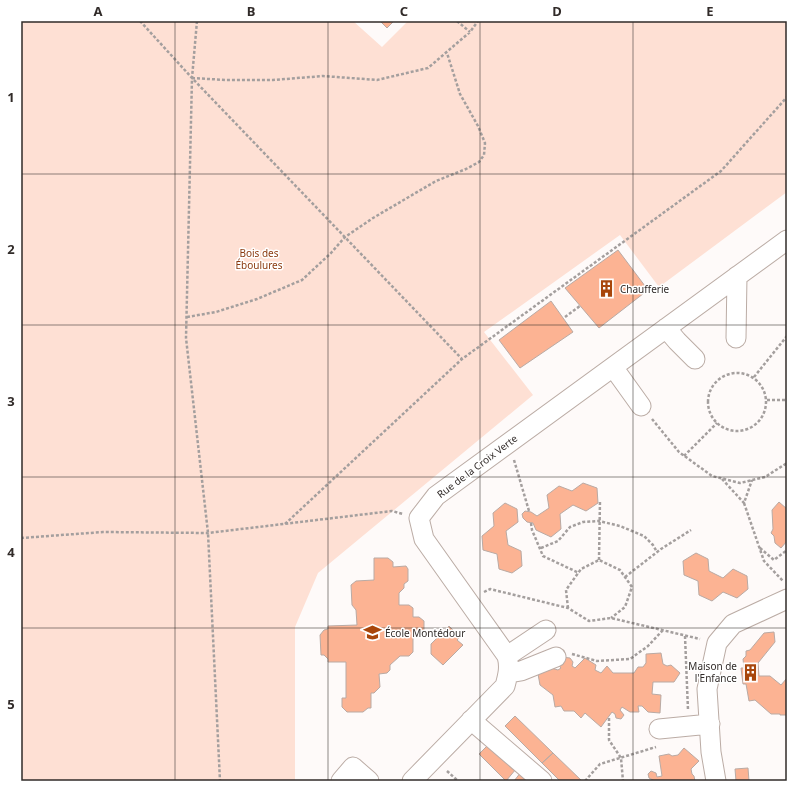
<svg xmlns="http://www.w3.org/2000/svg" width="808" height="802" viewBox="0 0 808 802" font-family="'Noto Sans',sans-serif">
<rect width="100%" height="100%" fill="#fefaf9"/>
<!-- green -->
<path fill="#fee0d4" d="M21,21H353L382,47L408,21H787V192L659,287L620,235L484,332L533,395L318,573L295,627V781H21Z"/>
<!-- building -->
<path fill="#fcb393" stroke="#b9aaa4" d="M380,21H394L387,28Z
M618,250L648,290L599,328L565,288Z
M551,301L573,332L520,368L499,340Z
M583,483L597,488L598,503L586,511L573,505L560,514L561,529L551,537L536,530L533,523L527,522L523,518L522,514L525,511L531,512L537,516L549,508L547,495L559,486L572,491Z
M779,502L787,509V541L781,548L775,543L774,536L771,533L773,529L772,510Z
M505,503L517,509L518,522L506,531L508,545L521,551L522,566L512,573L499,569L497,554L483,550L482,536L494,526L493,513Z
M696,553L708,559L709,571L723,578L733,569L747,576L748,589L737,598L723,592L712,601L699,595L698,581L684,575L683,561Z
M374,558H388L393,562V567L406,566L408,569V581L404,584V588L399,593V605H409L413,608V617H419L424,621V631L420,635H413V652L409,656H400L390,665V670L387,673L379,674L380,687L374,693H371V708H368L363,712H347L342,707V698H346V662H328V659L324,655H321L320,635L324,630L328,629V626L357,625L356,610L352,605L351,585L356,581L374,580Z
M449,626L460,637L457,640L463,645L443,665L431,654V644Z
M774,632L775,642L758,663L759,676H770L781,685L787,678V715H780V714H771L755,700L749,701L746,684H743L741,668H744L743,659L746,656V651L750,650L764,633Z
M661,653L663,664L667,666L671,665L680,673L674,682H653L652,694L661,695L660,713L648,712L642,706H638L639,712H630L622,707L620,710L624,715L621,719L616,718L615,714L612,712L601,727L585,713L581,718L574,711H564L561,706L555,707L553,695L540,685L538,674L548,667L558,670L561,668L556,662L562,657L570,658L573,662L572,666L575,668L585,658L596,665L595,670L601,673L607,666L613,673H634L638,667H643L646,663V654Z
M515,716L553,753L542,763L505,726Z
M489,744L516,769L506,781L479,754Z
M684,748L699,761L691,769L692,774L694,776L695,781H653V780L649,778L648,774L651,771L656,773L657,777L662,776L659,756L669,754L672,756L678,755Z
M553,753L582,781H560L542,763Z
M748,768L749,781H736L735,769Z
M521,772L533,781H514Z"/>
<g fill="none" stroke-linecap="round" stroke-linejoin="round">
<defs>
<path id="minor" d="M666,328L677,341L695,359
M736,338L737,276
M613,367L641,406
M507,656L546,630
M509,673L521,671L556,657
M471,720L542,781
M659,729L710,724
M341,781L353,767L369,781
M412,781L505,686C508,675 510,667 507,656L424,539L419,518L436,496L787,240
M716,781L711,752L707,689L717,643L733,624L787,599"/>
</defs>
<!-- minor casing -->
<use href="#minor" stroke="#bbaca5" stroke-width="21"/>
<!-- path -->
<path stroke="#a49f9e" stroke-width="2.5" stroke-dasharray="3 2" stroke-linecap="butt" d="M140,21L192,78L462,359
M197,21L192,78L186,338L208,533L220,781
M457,21L470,32
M192,78L226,80H273L323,76L377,80L428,68L470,32L478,21
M187,317L216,312L257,299L302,280L331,253L345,237L373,218L436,181L466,169L479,162L484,155L485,143L478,126L460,94L447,53
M565,317L580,306
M708 402a29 29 0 1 1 58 0a29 29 0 1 1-58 0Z
M754,377L787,336
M767,400H787
M652,419L679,452L712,476L740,483L765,477L787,463
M684,456L717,423
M514,460L529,511
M722,479L744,503L752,480
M744,503L764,561L783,581
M531,523L532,530L543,556L579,573
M285,524L462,359L721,171L787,97
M21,538L103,532L208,533L392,511L403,514
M541,548L558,541L570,527L583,522L599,521L620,526L644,536L653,545L657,552
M760,548L774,560L787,550
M599,560L600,500
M625,577L661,549L691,530
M484,592L490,589L568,608L589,621L611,618L700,639
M568,608L566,590L581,569L599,560L620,570L632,587L625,607L611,618
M685,636L688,710
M572,654L597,661L630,659L648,646L663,630
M609,718V740L621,758L623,781
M447,771L458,781
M585,781L600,764L656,747"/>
<!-- minor -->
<use href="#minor" stroke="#fff" stroke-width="19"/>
</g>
<!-- grid -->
<path fill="none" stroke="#312b29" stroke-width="1" stroke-opacity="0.55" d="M175,21V781M328,21V781M480,21V781M633,21V781M21,174H787M21,325H787M21,477H787M21,628H787"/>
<!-- icons -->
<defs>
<symbol id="building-bare" viewBox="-9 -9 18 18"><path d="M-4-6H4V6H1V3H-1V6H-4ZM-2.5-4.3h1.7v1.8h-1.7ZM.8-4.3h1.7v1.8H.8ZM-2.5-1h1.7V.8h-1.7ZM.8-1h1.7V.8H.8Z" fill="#a8460b" stroke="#fff" stroke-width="2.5" paint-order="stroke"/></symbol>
<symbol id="school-bare" viewBox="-9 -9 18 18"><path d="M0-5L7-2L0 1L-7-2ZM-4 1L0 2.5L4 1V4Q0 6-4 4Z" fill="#a8460b" stroke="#fff" stroke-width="2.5" paint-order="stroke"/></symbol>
</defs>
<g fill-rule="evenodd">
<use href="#building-bare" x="594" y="276" width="25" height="25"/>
<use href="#school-bare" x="360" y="620" width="25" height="25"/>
<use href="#building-bare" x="738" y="660" width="25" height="25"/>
</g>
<g text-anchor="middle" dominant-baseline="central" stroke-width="3" stroke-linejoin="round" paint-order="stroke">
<!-- park labels -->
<g font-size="10" fill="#8a3a0f" stroke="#fff">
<text x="259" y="253">Bois des<tspan x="259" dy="12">Éboulures</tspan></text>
</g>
<!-- poi labels -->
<g font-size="10" fill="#312b29" stroke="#fff" text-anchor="start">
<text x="620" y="289">Chaufferie</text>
<text x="385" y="633">École Montédour</text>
<text x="737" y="666" text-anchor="end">Maison de<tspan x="737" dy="12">l'Enfance</tspan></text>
</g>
<!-- street labels -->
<g font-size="10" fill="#312b29" stroke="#fff">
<text transform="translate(477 466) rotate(-37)">Rue de la Croix Verte</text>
</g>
</g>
<!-- border -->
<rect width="808" height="802" fill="none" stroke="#ffffff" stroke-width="44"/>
<rect x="22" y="22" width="764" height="758" fill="none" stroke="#312b29" stroke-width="1.5"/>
<g font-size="13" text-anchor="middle" font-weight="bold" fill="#312b29">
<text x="98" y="16">A</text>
<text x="251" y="16">B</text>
<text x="404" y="16">C</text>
<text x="557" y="16">D</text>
<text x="710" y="16">E</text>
<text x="11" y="102">1</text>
<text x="11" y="254">2</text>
<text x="11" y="406">3</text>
<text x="11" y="557">4</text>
<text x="11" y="709">5</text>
</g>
</svg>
